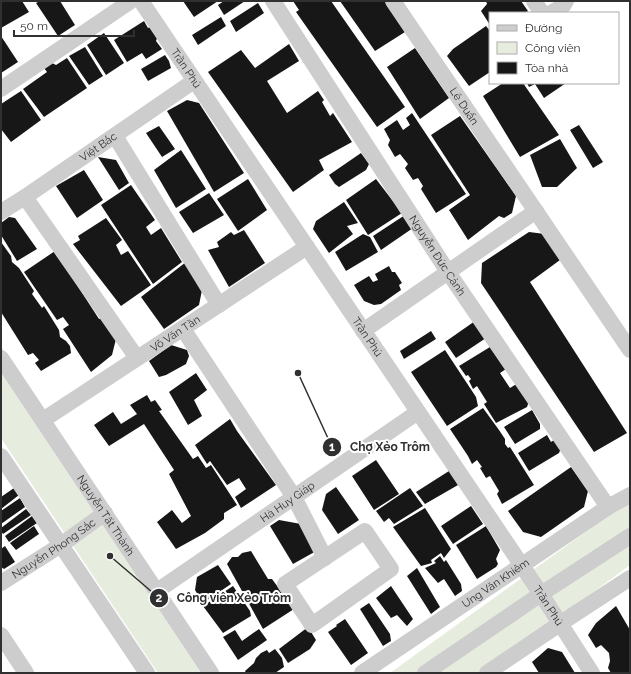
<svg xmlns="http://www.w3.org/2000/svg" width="631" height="674" viewBox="0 0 631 674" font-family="Raleway,sans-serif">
<rect width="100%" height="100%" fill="#fff"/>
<!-- green -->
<path fill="#e6edde" d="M1,346L220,673H158L1,438Z
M630,500V565L485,673H390Z"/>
<!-- building -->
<path fill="#171717" d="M1,1H22L29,12L1,28Z
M40,1H60L75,25L58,36L36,3Z
M183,1H218L194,17Z
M224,1H245L224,15L218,5Z
M293,1H331L405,107L377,127L296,12L299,10Z
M340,1H385L405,32L375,51Z
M486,1H521L528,11L525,13H490V25L481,11L487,4Z
M258,3L264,13L236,32L230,21Z
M221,17L226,26L198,45L192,35Z
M144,21L148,28L150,27L157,38L156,41L162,49L146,59L142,53L127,62L114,40Z
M486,26L490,31V72L469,86L447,56L453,49Z
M104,33L124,63L106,75L87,45Z
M1,36L18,62L1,73Z
M289,44L299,61L267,81L287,113L318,91L324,100L322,102L330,116L333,113L352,142L319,160L324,170L293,192L208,72L241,50L255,68Z
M85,47L103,76L89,85L69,56Z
M415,48L449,98L420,119L387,67Z
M165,55L169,61L171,68L148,81L141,69Z
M67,58L87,88L44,117L23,89L47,72L44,68L52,63L56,65Z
M503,83H523L559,135L520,157L483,96Z
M527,83H566L544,98L535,84L529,87Z
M21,91L41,120L11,142L1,129V104Z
M187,100L199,103L244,173L214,192L167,111Z
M412,113L466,194L436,213L421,189L423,186L418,178L413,180L405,168L408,164L400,154L395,157L388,145L390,140L384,129L397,120L403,130L410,125L406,118Z
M460,116L516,196L512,213L504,218L499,216L468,240L449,210L470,195L431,135Z
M579,125L603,162L593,168L570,130Z
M159,126L175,149L162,157L146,133Z
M560,139L577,168L557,187H542L530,155Z
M181,150L206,189L176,208L154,170Z
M361,153L369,164L366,170L339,187L335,184L329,175Z
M98,157L116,160L129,183L119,190Z
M84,170L103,200L77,218L56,186Z
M248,179L267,210L238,231L217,199Z
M376,179L402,213L368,235L346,200Z
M131,185L155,220L146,227L151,235L161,228L182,262L153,284L101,205Z
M209,193L224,215L193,233L179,212Z
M344,202L358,223L347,226L353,234L329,253L313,229L316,221Z
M405,215L413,228L381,250L373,236Z
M9,217L15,218L37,249L17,261L1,235V223Z
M106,218L122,240L116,245L121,255L128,251L151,285L121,306L73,244L80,240L78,236Z
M244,230L265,263L229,287L208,250L219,247L217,242L231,232L234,235Z
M529,232L545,234L560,260L530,282L627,433L594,452L481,283L482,263Z
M363,234L370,237L378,252L346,271L335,252Z
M1,242L11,256L12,262L19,268L34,291L32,294L42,308L44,306L59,330L60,337L66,341L70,346L71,353L41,371L35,363L39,360L33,353L28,355L1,312Z
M55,251L99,319L102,318L116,339L112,355L91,372L63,329L69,325L63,317L57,320L24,272Z
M186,262L202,290L199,305L164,329L141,297Z
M389,266L392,272H395L402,283L399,285L401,290L381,304L374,305L364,301L354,285L369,276L373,282L378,280L375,274Z
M475,321L489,336L456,358L445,342Z
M431,331L436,339L404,359L400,351Z
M171,345L187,350L189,356L186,364L166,375L159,377L149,361Z
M490,347L506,369L500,373L510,388L518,383L529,401L527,407L496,423L484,404L487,402L477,386L473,389L469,381L471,379L468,375L466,376L459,366Z
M445,350L476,397L478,406L447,426L411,372Z
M196,373L207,390L194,400L202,416L188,425L169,392Z
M147,395L151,402L155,400L162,410L159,411L193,459L198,456L206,468L211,465L237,505L224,513V519L205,533L176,549L157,522L172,510L182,523L191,516L169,474L174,470L144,424L109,446L94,425L113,412L121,424L137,414L130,405Z
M483,408L499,430L505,439V444L508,448L510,447L534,485L502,504L497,494L499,491L490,476L486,478L480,468L482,467L477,460L472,464L468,456L450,429Z
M532,410L540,424V429L515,444L504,427Z
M230,419L237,431L276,485L241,508L235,497L246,489L239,478L227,485L210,461L207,464L195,445Z
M547,435L551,442L554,440L561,448L559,453L529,471L518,453Z
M376,460L399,494L374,510L352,476Z
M571,467L588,491L584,507L541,537L523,532L508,511Z
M449,471L458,485L425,504L416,492Z
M336,487L359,520L338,534L322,510L326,494Z
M14,488L19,495L1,509V497Z
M410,488L423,506L394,524L389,518L384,522L376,511Z
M20,498L25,507L1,524V511Z
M471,506L483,524L453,544L441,526Z
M425,508L451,549L444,558L441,553L431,560L432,563L421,566L393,527Z
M26,509L31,515L3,534L1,531V528Z
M32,516L37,523L9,542L5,536Z
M279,520L301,524L318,550L293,564L270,526Z
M34,526L39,534L16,550L10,543Z
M486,526L500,550L496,559L498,564L496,567L477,579L456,545Z
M5,546L15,562L4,569L1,567V549Z
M251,551L268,579H272L294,609L263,629L227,564L232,557H238L242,553Z
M440,556L444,562L446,560L461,584L462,591L455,596L444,579L438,583L425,568L436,563L434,561Z
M218,565L231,584L203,603L195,590L197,577Z
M417,568L440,607L431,614L407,576Z
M233,586L250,611L251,616L223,633L203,606Z
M391,586L413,619L407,626L397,615L391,618L376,598Z
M369,603L390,634L391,641L383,646L360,609Z
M616,606L630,630V673H611L608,668L610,661L609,653L601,645L596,648L588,635L596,623Z
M345,619L368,653L351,665L328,632L337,626L336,625Z
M308,627L316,640L310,649L288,663L279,649Z
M259,629L267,640L238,660L223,637L235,630L242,641Z
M548,648L562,652L575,673H539L532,662Z
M275,649L282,658L284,667L275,673H246L245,671L254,663L256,658L261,653L267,650L269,653Z"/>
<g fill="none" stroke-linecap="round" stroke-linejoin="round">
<!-- minor -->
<g stroke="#cdcdcd" stroke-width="16">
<path id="s1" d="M141,1L541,594L592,673"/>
<path id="s2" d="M273,1L448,272L608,507"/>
<path id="s3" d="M393,1L630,350"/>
<path d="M534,1L542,13"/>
<path d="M551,13L563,6L566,1"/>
<path d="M1,89L131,1"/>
<path d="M115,136L219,305"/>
<path d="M25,197L137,358"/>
<path id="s4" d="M1,212L25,197L194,81"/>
<path d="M183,329L294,497L325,558"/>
<path d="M363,331L536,211"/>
<path id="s5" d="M1,358L211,673"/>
<path id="s6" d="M43,420L307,247"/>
<path d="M1,456L147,673"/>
<path d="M365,531L391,569L312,625L285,584Z"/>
<path id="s7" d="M1,583L61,545L105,513"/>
<path id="s8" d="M157,591L418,412"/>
<path d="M1,635L26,673"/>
<path id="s9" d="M362,673L608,507L630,495"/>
<path d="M425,673L541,594L630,536"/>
<path d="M487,673L561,623L630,578"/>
</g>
</g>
<g text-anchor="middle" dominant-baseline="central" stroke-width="4" stroke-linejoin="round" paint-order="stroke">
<!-- street labels -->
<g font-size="11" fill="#303030" stroke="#fff">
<text stroke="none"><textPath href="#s1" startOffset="81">Trần Phú</textPath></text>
<text stroke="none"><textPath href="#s3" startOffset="127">Lê Duẩn</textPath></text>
<text stroke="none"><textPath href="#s4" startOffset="117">Việt Bắc</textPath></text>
<text stroke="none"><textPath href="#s2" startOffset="303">Nguyễn Đức Cảnh</textPath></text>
<text stroke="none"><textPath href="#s6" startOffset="158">Võ Văn Tần</textPath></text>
<text stroke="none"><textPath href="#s1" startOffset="405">Trần Phú</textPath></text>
<text stroke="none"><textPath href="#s8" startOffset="158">Hà Huy Giáp</textPath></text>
<text stroke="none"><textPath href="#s5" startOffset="189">Nguyễn Tất Thành</textPath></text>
<text stroke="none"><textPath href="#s7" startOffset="63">Nguyễn Phong Sắc</textPath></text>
<text stroke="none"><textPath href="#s9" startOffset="161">Ung Văn Khiêm</textPath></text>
<text stroke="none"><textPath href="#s1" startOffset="729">Trần Phú</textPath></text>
</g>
</g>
<!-- callouts -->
<path fill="none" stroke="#303030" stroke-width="1.5" d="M298 373L332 447M110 556L159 598"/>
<g fill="#303030" stroke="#fff" stroke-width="1.5">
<circle cx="298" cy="373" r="4"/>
<circle cx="110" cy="556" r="4"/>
<circle cx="332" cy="447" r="10"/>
<circle cx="159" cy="598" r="10"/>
</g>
<g font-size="12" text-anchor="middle" font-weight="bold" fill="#fff">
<text x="332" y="451">1</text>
<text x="159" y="602">2</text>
</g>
<g font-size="12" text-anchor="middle" font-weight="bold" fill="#303030" stroke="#fff" stroke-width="4" stroke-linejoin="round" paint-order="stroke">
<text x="390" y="451">Chợ Xẻo Trôm</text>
<text x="234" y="602">Công viên Xẻo Trôm</text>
</g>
<!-- border -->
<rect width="631" height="674" fill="none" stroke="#303030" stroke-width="4"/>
<!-- legend -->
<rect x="489" y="12" width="130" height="72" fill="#ffffff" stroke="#acacac"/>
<rect x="497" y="25" width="20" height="6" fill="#cdcdcd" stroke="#acacac"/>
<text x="525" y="32" font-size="12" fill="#303030">Đường</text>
<rect x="497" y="42" width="20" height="12" fill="#e6edde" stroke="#acacac"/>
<text x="525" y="52" font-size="12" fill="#303030">Công viên</text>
<rect x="497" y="62" width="20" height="12" fill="#171717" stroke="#acacac"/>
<text x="525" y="72" font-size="12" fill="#303030">Tòa nhà</text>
<!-- scale -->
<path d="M14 30v6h120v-6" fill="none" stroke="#303030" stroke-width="2"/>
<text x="20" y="30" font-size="12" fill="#303030" stroke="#ffffff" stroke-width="3" paint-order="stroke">50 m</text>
</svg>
